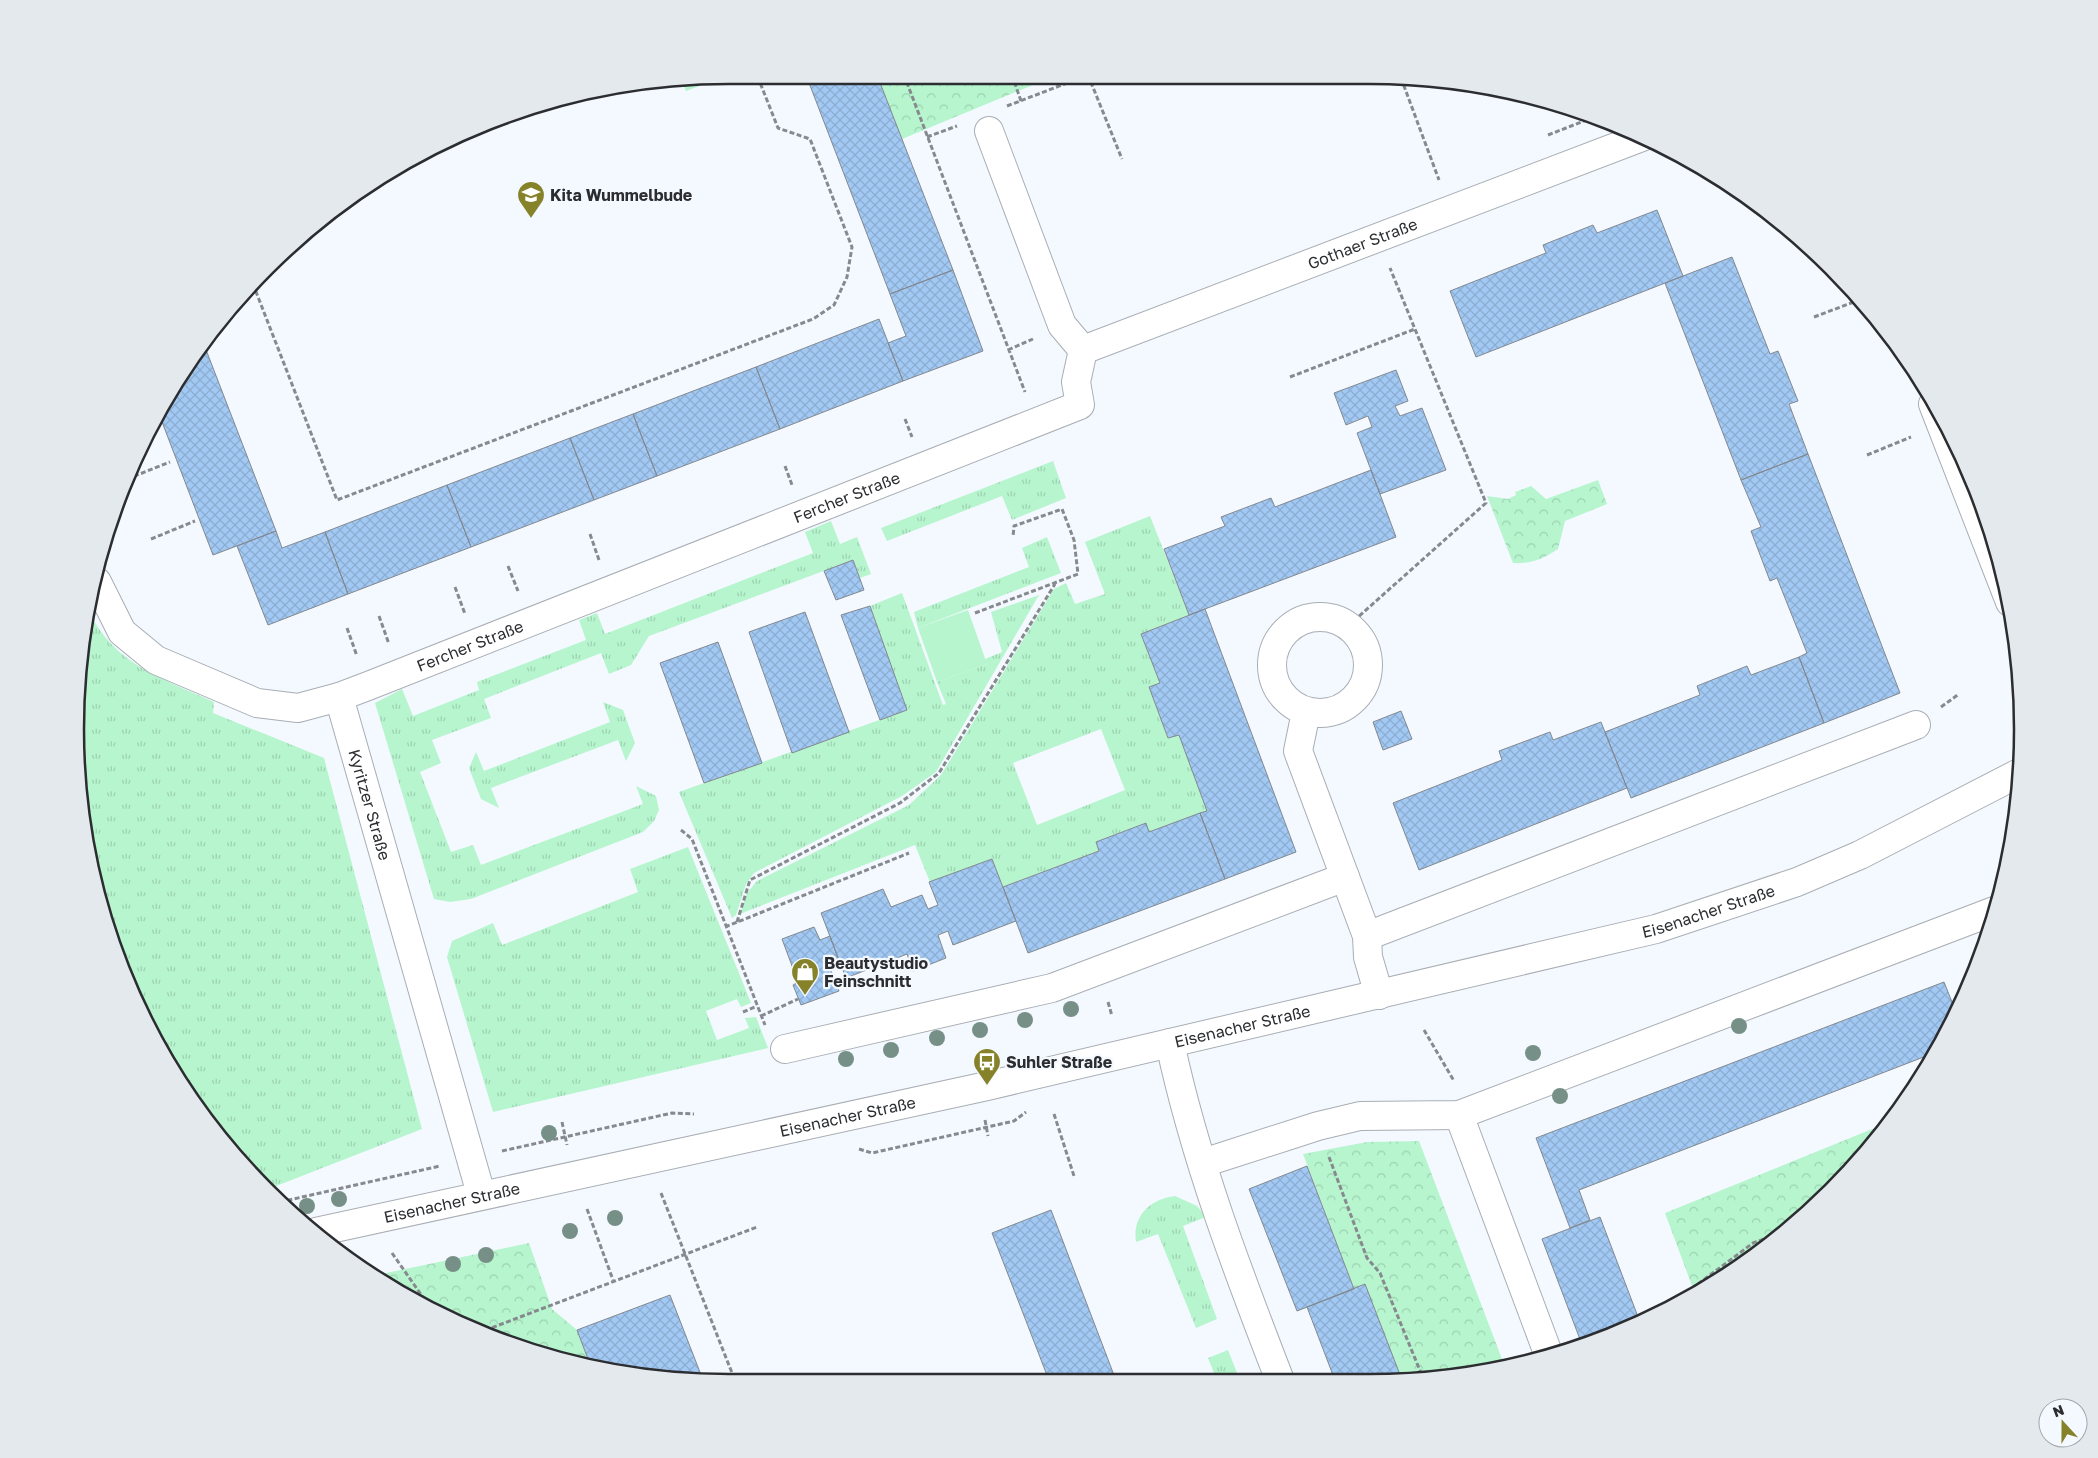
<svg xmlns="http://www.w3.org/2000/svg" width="2098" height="1458" viewBox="0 0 2098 1458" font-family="'Golos Text',sans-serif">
<defs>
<pattern id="grass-tufts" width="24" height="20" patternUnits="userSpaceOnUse" patternTransform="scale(1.25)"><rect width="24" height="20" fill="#b6f5ce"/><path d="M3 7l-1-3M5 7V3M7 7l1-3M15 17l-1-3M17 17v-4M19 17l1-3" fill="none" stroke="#9dd2b1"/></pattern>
<pattern id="park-crowns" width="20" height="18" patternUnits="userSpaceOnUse" patternTransform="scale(1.25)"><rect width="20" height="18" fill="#b6f5ce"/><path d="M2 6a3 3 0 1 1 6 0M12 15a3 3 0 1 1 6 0" fill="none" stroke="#9dd2b1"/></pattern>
<pattern id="building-cross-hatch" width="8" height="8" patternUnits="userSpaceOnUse" patternTransform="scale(1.25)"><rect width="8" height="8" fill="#a2c9f4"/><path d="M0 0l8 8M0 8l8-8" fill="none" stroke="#8cadd2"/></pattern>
</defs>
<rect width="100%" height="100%" fill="#f4f9ff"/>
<!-- grass -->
<path fill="url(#grass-tufts)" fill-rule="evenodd" d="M1053,461L1066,498L1012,520L1002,496L887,541L881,528Z
M1150,516L1189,615L1141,634L1160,683L1149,688L1168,738L1179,735L1207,811L1149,832L1145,823L1096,842L1099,851L1003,887L992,859L930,882L915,845L740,914L747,893L757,881L909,805L941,775L1054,589L1066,583L1075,604L1105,594L1085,542ZM1101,729L1125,790L1037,825L1013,763Z
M831,521L840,544L857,537L871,574L860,578L853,560L649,636L631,665L609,674L601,653L484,699L491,718L432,740L441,763L420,772L451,852L473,845L481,865L643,804L636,786L656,796L659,810L654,821L643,832L471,899L450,902L434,899L375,703L402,689L413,716L479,690L477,682L586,640L579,620L597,613L605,634L813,553L805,532Z
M1047,537L1061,573L918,628L914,612L1029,567L1022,548Z
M902,593L943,705L946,704L937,682L987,664L985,659L1002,652L991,612L1039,595L936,772L902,796L754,873L746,884L736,915L732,918L679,792L907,710L870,606Z
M89,611C114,665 164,679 214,702L213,713L324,758L422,1129L266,1190L185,1093L143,1019L88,856L75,729L81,644Z
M603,702L623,710L635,743L626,761L618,740L491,788L499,808L481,799L469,768L476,752L484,771L610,722Z
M688,847L751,1003L741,1007L737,999L706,1011L717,1040L749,1028L745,1018L756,1017L768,1048L493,1112L447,957L452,941L493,923L502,945L638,892L630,869Z
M1175,1196L1197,1206L1206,1217L1183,1226L1217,1319L1196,1328L1158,1234L1136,1242C1132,1215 1151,1199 1175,1196Z
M1228,1350L1241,1383H1218L1208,1358Z"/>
<!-- park -->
<path fill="url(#park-crowns)" d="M729,75L686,91L682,81Z
M877,75H1057L902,139Z
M1598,480L1607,504L1565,521L1558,549C1543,559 1531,564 1513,563L1487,496L1508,499L1516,495L1515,492L1531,486L1546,499Z
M1887,1123L1831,1192L1733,1273L1695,1294L1665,1213Z
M1419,1141L1505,1367L1496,1370L1402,1380L1354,1289L1303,1154L1367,1142Z
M529,1243L552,1309L577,1330L591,1367L478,1333L372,1276Z"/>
<!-- garden -->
<path fill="#b6f5ce" d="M968,610L987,664L937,682L918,628Z"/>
<!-- building -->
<path fill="url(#building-cross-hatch)" stroke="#83888e" d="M806,75H877L953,270L890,294Z
M1657,210L1683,276L1476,357L1450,291L1546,253L1543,245L1593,225L1597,233Z
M1732,257L1770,354L1778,351L1798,401L1789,404L1808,454L1741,480L1665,283Z
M953,270L983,351L903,381L888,343L906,336L890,294Z
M879,319L903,381L780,429L756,367Z
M203,342L276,531L213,555L159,414L185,366Z
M756,367L780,429L657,476L633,414Z
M1396,370L1408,401L1395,406L1400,416L1422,408L1446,470L1380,494L1357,433L1372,427L1368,416L1346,425L1334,393Z
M633,414L657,476L594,500L570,438Z
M570,438L594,500L471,547L447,485Z
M1808,454L1900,693L1824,723L1799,657L1807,653L1777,578L1770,581L1751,531L1761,527L1741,480Z
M1371,470L1396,537L1189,615L1164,549L1225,526L1221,517L1271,498L1275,507Z
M447,485L471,547L348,594L325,532Z
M276,531L282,548L325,532L348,594L268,625L237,546Z
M853,560L864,590L836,600L824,571Z
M870,606L907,710L880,720L841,615Z
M1205,609L1296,852L1225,879L1200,813L1207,811L1179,735L1168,738L1149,687L1160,683L1141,634Z
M805,612L849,732L792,753L749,632Z
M718,642L762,763L704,783L660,663Z
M1799,657L1824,723L1631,798L1605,732L1700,695L1697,686L1747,666L1751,675Z
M1401,711L1412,739L1383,750L1373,722Z
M1601,722L1627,788L1419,870L1393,803L1502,760L1499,751L1550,732L1553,740Z
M1200,813L1225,879L1028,953L1003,887L1099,851L1096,842L1146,823L1149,832Z
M992,859L1016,921L953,945L948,931L938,935L946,958L913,971L907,954L846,978L821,913L883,889L891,907L922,895L928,909L938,905L929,882Z
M814,927L820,940L830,936L840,964L830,968L839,991L801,1005L793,985L798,982L782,939Z
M1944,982L1956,1012L1934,1053L1579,1190L1590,1220L1570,1228L1536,1138Z
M1307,1166L1354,1289L1297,1311L1249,1189Z
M1051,1210L1117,1383H1050L992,1233Z
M1600,1217L1640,1322L1581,1342L1542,1239Z
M1365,1284L1402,1380L1336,1383L1307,1307Z
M670,1295L703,1380L601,1370L591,1367L577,1330Z"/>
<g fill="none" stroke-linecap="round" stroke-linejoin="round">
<defs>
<g id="minor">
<path d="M989,131L1062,325L1083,350"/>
<path id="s1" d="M1083,350L1642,137"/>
<path d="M1933,404L2010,602"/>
<path id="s2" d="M97,582L122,632L156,660L257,703L298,708L339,697L368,686L1080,405L1076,382L1083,350"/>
<circle cx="1320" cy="665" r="48"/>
<path id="s3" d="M339,697L481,1194"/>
<path d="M1306,712L1298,751L1367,936L1368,957L1379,995"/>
<path d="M1367,936L1916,725"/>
<path d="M1170,1043C1195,1160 1238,1272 1281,1383"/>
<path d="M785,1049L1052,988L1345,877"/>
<path d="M1459,1115L1548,1353"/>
<path d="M1203,1163L1318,1126L1360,1116L1459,1115L1994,911"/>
<path id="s4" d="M316,1232L987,1086L1656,929L1797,882L1860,855L2019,773"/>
</g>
</defs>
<!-- minor casing -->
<use href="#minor" stroke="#a8aeb4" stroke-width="30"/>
<!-- path -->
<path stroke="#868a8e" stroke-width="3" stroke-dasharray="5 2.5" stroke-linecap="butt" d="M904,75L1025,392
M1012,75L1021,101
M1088,75L1122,159
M1401,78L1439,180
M1007,106L1088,75
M1548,135L1589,119
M927,137L957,126
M253,284L337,500L813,319L834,305L847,277L852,247L810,139L778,128L757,75
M1814,317L1859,300
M1008,350L1033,339
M1290,377L1415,329
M905,419L912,437
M1867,455L1911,437
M785,466L792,485
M127,479L170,462
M590,534L599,560
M151,539L195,521
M508,566L518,591
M455,587L465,614
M975,613L1078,574L1074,540L1062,509L1014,526L1013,537
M379,616L389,644
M1348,626L1486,503L1390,268
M347,628L357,656
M1941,707L1959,694
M681,830L692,839L765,1025
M737,922L750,880L900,803L939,773L1055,584
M725,927L909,853
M1108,1002L1112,1016
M743,1012L757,1006
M761,1016L798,999
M1424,1030L1454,1081
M1054,1114L1074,1176
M985,1120L988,1136
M562,1122L567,1145
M859,1149L872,1153L1014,1121L1026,1112
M502,1151L672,1113L694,1114
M1329,1157L1367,1258L1380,1273L1423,1378
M661,1193L736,1383
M280,1202L440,1166
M587,1209L613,1280
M392,1253L429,1306
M1686,1293L1753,1243L1778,1234L1822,1192L1844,1177
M478,1333L757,1227"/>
<!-- minor -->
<use href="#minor" stroke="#fff" stroke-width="28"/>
</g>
<!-- trees -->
<g fill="#779087">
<circle cx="1071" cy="1009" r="8"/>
<circle cx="1025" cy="1020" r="8"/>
<circle cx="1739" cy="1026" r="8"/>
<circle cx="980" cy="1030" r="8"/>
<circle cx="937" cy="1038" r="8"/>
<circle cx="891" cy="1050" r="8"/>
<circle cx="1533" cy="1053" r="8"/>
<circle cx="846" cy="1059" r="8"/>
<circle cx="1560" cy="1096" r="8"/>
<circle cx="549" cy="1133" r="8"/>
<circle cx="339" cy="1199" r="8"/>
<circle cx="307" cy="1206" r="8"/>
<circle cx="615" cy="1218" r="8"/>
<circle cx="570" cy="1231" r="8"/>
<circle cx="486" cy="1255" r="8"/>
<circle cx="453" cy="1264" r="8"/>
</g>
<!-- icons -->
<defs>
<symbol id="school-pin" viewBox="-11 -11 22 30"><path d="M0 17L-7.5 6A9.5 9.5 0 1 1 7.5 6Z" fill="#86822a" stroke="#f4f9ff"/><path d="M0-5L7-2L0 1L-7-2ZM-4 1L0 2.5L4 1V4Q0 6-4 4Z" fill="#fff"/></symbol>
<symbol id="shop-pin" viewBox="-11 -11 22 30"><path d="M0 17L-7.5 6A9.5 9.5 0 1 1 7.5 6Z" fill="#86822a" stroke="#f4f9ff"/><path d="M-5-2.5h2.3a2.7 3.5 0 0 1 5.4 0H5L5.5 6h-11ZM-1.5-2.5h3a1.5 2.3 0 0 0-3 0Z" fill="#fff"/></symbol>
<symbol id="bus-pin" viewBox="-11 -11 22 30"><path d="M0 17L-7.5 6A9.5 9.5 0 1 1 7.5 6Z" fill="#86822a" stroke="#f4f9ff"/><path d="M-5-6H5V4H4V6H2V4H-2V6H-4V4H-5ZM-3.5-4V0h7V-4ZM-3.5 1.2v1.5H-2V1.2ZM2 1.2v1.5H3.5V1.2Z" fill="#fff"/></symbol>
</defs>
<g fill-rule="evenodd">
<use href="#school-pin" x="515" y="179" width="32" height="43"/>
<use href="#shop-pin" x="789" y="956" width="32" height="43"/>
<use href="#bus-pin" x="971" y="1046" width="32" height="43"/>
</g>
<g text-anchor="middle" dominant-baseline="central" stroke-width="4.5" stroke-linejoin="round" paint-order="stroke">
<!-- poi labels -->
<g font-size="16" font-weight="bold" fill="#2b2d30" stroke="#f4f9ff" text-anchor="start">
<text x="550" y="195">Kita Wummelbude</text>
<text x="824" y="963">Beautystudio<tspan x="824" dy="18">Feinschnitt</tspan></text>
<text x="1006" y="1062">Suhler Straße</text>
</g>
<!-- street labels -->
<g font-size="16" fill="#2b2d30" stroke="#f4f9ff">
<text stroke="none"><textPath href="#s1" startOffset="299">Gothaer Straße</textPath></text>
<text stroke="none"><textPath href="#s2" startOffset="839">Fercher Straße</textPath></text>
<text stroke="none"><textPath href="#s2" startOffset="434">Fercher Straße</textPath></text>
<text stroke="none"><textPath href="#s3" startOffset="112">Kyritzer Straße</textPath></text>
<text stroke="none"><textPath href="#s4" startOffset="1429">Eisenacher Straße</textPath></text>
<text stroke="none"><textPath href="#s4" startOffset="949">Eisenacher Straße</textPath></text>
<text stroke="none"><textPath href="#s4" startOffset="544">Eisenacher Straße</textPath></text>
<text stroke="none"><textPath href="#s4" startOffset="139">Eisenacher Straße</textPath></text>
</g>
</g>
<!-- crop -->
<path d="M0 0H2098V1458H0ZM729 84H1369A645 645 0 0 1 2014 729V729A645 645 0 0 1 1369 1374H729A645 645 0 0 1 84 729V729A645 645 0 0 1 729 84Z" fill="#e4e9ee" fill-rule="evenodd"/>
<path fill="none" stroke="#2b2d30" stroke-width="2.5" d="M729 84H1369A645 645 0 0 1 2014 729V729A645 645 0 0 1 1369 1374H729A645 645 0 0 1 84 729V729A645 645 0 0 1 729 84Z"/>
<!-- north arrow -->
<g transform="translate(2063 1423) rotate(339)"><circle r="24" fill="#f4f9ff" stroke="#a4a7ac"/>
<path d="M0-4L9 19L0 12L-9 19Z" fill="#86822a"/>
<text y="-8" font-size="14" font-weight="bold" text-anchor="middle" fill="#2b2d30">N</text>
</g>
</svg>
